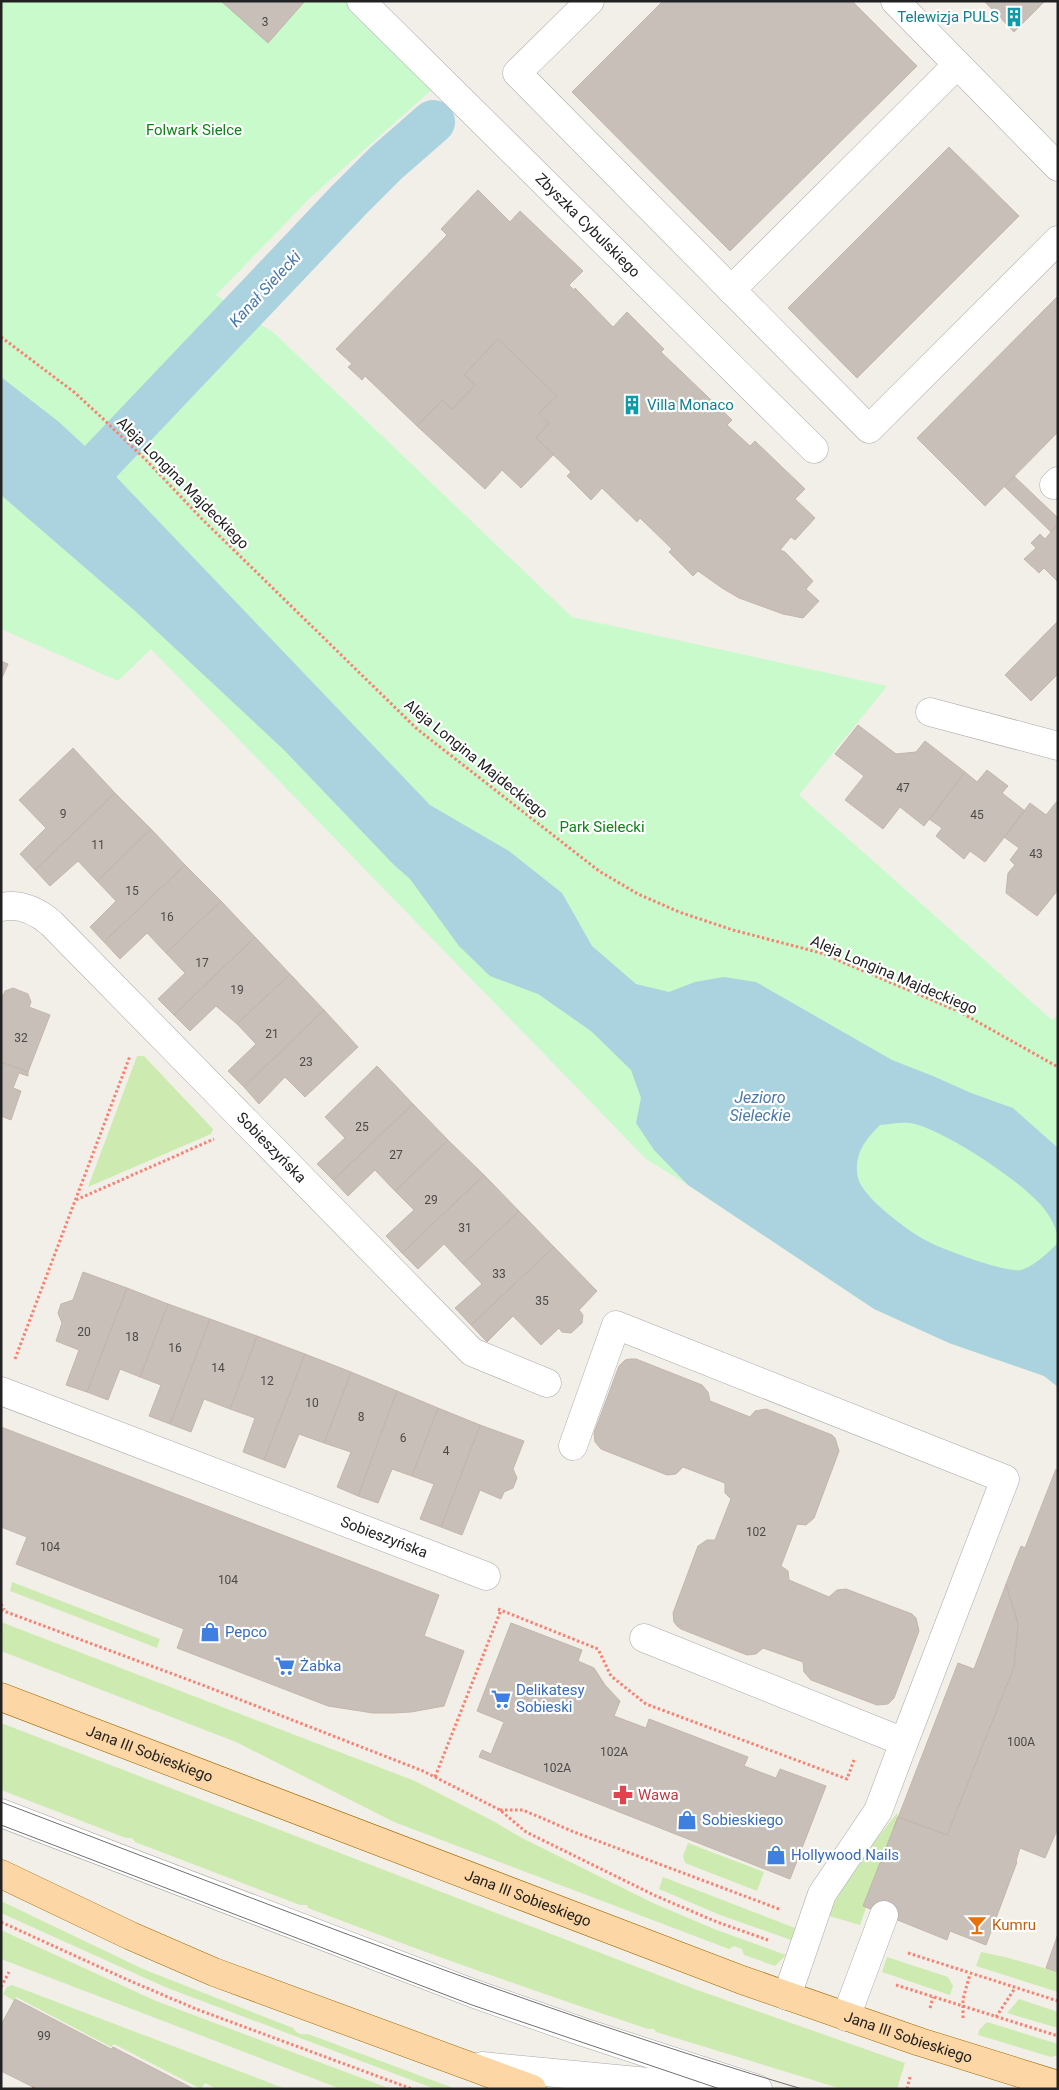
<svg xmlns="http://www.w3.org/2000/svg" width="1059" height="2090" viewBox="0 0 1059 2090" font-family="Roboto,sans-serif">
<rect width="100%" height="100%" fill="#f2efe9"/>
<!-- grass -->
<path fill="#cdebb0" d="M137,1056H144L213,1129L211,1134L88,1187Z
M12,1582L160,1639L157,1648L10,1591Z
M1,1622L415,1781L493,1821L522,1838L653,1903L714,1929L786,1955L775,1966L744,1955L742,1949L734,1946L729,1949L394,1822L236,1742L1,1651Z
M1,1723L700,1991L905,2063L897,2089H842L656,2032L654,2029H648C534,1991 420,1951 308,1908L307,1905H300L135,1842L132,1838H126L1,1790Z
M897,1813L898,1817L860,1925L829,1916L844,1880Z
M688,1843L764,1872L757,1891L685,1863L683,1856Z
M663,1877L795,1928L791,1940L720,1915L659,1889Z
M1,1901L143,1969L293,2028C297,2034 301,2035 308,2034L456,2089H435L165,1987L1,1913Z
M1,1930L156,2001L391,2089H341L1,1959Z
M981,1952L1005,1957L1058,1972V1992L976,1966Z
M887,1957L948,1977L953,1986L950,1995L882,1972Z
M12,1985L286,2089H217L205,2083L201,2089L114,2044L111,2047L16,1997L14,2001L3,1994L7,1987Z
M1019,1999L1058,2012V2028L1007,2013Z
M987,2022L1058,2044V2055L1051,2057L978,2035L979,2030Z"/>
<!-- park -->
<path fill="#c8facc" d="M1,1H350L437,85L311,197L216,295L274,333L572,617L887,686L799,795L1052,1020L1058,1014V1387L1044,1376L949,1343L874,1309L688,1185L646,1159L151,649L118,681L1,629Z"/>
<!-- water -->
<path fill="#aad3df" d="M1,377L59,422L101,461L430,805L509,851L562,893L592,946L636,984L669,992L695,982L724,977L756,982L892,1060L933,1076L971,1093L1013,1108L1058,1148V1235C1054,1224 1049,1214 1041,1205C1018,1179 948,1133 915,1124C905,1121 890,1124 880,1125C865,1140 853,1155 858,1178C862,1197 909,1232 927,1241C941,1249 1006,1273 1021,1270C1033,1267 1049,1252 1058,1243V1387L1044,1376L949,1343L874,1309L688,1185L654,1150L636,1123L641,1098L631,1070L591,1031L538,994L490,976L459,946L410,879L394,865L284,750L134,610L1,495Z"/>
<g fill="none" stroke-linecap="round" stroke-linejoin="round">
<!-- canal -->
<path stroke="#aad3df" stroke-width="44" d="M86,507L73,494L101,461L349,200L386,163L433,122"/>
</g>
<!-- building -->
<path fill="#c7bfb8" stroke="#c4b6ab" d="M221,1H305L268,43Z
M663,1H852L917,66L730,251L572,92Z
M984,1H1045L1014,32Z
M949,147L1019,216L857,378L788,308Z
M478,190L510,222L520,211L583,271L569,285L574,290L575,288L613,327L627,312L664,349L661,352L732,420L727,425L750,446L755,441L805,489L795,499L815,518L795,540L791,537L780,550L785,552L813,581L806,589L819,601L803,618L783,614L739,598L722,588L698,571L693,576L669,552L672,549L640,518L637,522L602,488L591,500L567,476L571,472L536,438L549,423L539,413L557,396L498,339L464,375L475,385L452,409L442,400L417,426L365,376L362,380L348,367L352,364L336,349L447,235L441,229Z
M1058,296V432L985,506L917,438Z
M498,339L557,396L539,413L549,423L536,438L554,454L521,488L502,470L485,489L417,426L442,400L452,409L475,385L464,375Z
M1014,476L1058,518V524L1051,532L1004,486Z
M1058,524V582L1044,568L1039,573L1024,559L1036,548L1031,543L1040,534L1045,539Z
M1058,621V674L1031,701L1005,675Z
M1,661L8,664L1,680Z
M858,725L896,754L916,752L925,741L965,772L924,826L900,807L883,829L845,800L864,776L835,754Z
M73,748L115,793L35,870L20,854L46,828L19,800Z
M987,770L1008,786L1002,793L1025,811L985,862L970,851L964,859L936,836L942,828L929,819L965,772L977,782Z
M115,793L151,829L97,881L78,861L50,886L35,870Z
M1058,800V890L1037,916L1006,893L1008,873L1015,865L1010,860L1019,848L1004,837L1030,803L1046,815Z
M151,829L185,865L104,942L90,927L116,901L97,881Z
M185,865L221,901L166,953L147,933L120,959L104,942Z
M221,901L255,937L174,1015L158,999L185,973L166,953Z
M255,937L290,974L237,1024L216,1006L190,1031L174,1015Z
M290,974L324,1010L244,1087L228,1071L256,1044L237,1024Z
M13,988L28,994L31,1002L29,1007L50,1015L28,1072L1,1062V995L3,996L5,991Z
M324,1010L358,1047L305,1097L285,1077L259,1104L244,1087Z
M1,1062L28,1072V1076L19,1073L13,1088L21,1091L11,1120L1,1116Z
M377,1066L413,1104L333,1180L317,1164L345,1138L325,1117Z
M413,1104L448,1140L395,1191L375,1170L348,1196L333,1180Z
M448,1140L484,1175L402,1253L386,1236L414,1210L395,1191Z
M484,1175L519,1211L463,1264L444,1244L418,1269L402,1253Z
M519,1211L554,1247L471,1325L455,1308L482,1284L463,1264Z
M554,1247L597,1291L579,1310L583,1315L582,1323L571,1333L562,1332L559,1328L541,1345L513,1316L487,1342L471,1325Z
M83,1272L127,1288L87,1392L66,1385L79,1350L56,1341L62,1323L58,1313L61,1304L73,1300Z
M127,1288L168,1304L140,1377L120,1369L108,1400L87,1392Z
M168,1304L210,1319L170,1424L149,1416L161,1385L140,1377Z
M210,1319L257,1336L230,1409L204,1399L191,1432L170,1424Z
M257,1336L305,1354L264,1460L243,1452L255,1418L230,1409Z
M305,1354L351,1372L324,1443L299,1434L285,1468L264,1460Z
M630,1359H636L702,1385L708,1392L710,1401L750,1417L755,1411L766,1409L832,1435L835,1438L839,1451L814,1518L806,1525L797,1524L781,1566L788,1571L789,1580L829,1597L837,1590L846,1589L912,1614L916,1618L919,1631L894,1698L888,1704L877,1705L811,1680L804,1672L803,1662L763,1648L756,1654L747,1655L681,1629L677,1626L674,1622L673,1613L698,1546L707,1540H715L731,1499L725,1493V1483L683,1467L676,1474L667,1475L601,1449L595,1442L594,1433L619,1366L625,1360Z
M351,1372L397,1391L358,1496L337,1487L351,1452L324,1443Z
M397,1391L438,1408L412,1476L392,1469L378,1503L358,1496Z
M438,1408L480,1425L441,1527L420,1519L434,1484L412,1476Z
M480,1425L524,1441L513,1469L517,1478L513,1488L504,1492L501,1499L480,1490L462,1535L441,1527Z
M1,1427L439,1595L424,1636L464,1651L444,1706L411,1712L393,1713H373L328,1706L177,1648L184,1629L16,1564L27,1537L1,1527Z
M1056,1469L1058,1471V1828L1045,1858L1020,1848L1016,1861L1017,1862L986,1945L950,1931L947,1940L863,1906L898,1817L947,1835L1014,1667L1018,1624L1006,1584L1021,1546L1025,1548Z
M1006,1584L1018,1624L1014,1667L947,1835L898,1817L894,1828L958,1663L974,1669Z
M511,1623L582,1650L578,1661L594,1668L605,1685L620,1701L614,1716L646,1728L649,1719L748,1757L744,1766L776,1778L780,1769L826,1786L790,1879L479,1757L482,1750L491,1754L504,1722L477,1711Z
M1058,1934V1972L1046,1968Z
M15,1999L111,2049L113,2047L194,2089H37L1,2071V2025Z"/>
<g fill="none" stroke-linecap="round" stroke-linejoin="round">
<defs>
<g id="minor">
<path id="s1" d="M361,1L814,449"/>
<path d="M590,1L517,73L869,429L1058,240"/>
<path d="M895,1L1058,167"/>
<path d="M731,290L957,65"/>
<path d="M1054,485L1058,481"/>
<path d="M930,712L1058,746"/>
<path id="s2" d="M1,907C20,903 37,911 51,923L472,1352L547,1383"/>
<path id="s3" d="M1,1391L486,1576"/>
<path d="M573,1446L616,1325L1005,1479L904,1742L644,1638"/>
<path d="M1,1813L475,1994L583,2032L758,2089"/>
<path d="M787,1996L822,1894L878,1811L904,1742"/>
<path d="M846,2017L884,1915"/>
<path d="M482,2066L721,2089"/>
</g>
<g id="major">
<path id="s4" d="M1,1697L742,1980L920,2042L1058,2085"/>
<path d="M1,1874L131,1936L214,1972L532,2089"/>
</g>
</defs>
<!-- minor casing -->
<use href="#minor" stroke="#a9a9a9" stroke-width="29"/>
<!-- major casing -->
<use href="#major" stroke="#a06b00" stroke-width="29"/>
<!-- path -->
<path stroke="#fa8072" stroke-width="3" stroke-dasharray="2.5 2.5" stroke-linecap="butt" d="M1,337L74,392L99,415L147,461L201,518L417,729L599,871L638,894L679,912L733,930L821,953L960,1012L1058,1067
M76,1200L214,1139
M15,1359L130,1056
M1,1604L4,1610
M498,1609L598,1649L611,1676L646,1704L847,1779L854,1760
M1,1610L205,1686L423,1771L500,1810L526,1832L656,1896L717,1922L768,1940
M435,1777L501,1610
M500,1810H523L574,1832L779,1909
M1,1922L128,1980L196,2009L412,2089
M908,1953L1058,2001
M896,1985L1058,2036
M1,1987L9,1972
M930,2008L933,1997
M996,2017L1015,1988
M963,2018V1999L970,1974
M33,2089L34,2087
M907,2089L910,2077"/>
<!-- minor -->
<use href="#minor" stroke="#fff" stroke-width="28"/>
<!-- major -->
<use href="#major" stroke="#fcd6a4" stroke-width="28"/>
<!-- tram -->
<path stroke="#707070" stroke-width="1" d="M1,1802C266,1903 530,2009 802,2089
M1,1825L472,2005L720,2089"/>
</g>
<!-- icons -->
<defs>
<symbol id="building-bare" viewBox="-9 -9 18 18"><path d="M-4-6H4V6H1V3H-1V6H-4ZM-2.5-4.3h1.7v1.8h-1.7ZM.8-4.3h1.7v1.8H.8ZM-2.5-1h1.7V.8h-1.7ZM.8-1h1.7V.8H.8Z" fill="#0f9aa8" stroke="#fff" stroke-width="2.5" paint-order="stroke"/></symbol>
<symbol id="shop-bare" viewBox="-9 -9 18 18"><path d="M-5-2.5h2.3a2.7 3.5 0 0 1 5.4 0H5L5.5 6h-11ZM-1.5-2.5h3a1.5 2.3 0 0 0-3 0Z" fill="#3f7fe0" stroke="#fff" stroke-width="2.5" paint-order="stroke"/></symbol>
<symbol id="supermarket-bare" viewBox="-9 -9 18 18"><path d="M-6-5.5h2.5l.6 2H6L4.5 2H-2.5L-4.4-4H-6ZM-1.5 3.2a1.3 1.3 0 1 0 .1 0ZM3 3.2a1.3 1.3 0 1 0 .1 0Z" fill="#3f7fe0" stroke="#fff" stroke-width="2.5" paint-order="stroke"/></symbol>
<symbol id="pharmacy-bare" viewBox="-9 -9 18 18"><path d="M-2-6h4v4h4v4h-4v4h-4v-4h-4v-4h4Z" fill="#e0444e" stroke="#fff" stroke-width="2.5" paint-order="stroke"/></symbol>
<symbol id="bar-bare" viewBox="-9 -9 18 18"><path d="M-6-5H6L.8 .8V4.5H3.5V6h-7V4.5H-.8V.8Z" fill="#e8710a" stroke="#fff" stroke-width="2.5" paint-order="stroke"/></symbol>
</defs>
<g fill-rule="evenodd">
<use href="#building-bare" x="1000" y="3" width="28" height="28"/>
<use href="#building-bare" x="618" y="391" width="28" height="28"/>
<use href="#shop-bare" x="196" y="1618" width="28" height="28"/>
<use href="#supermarket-bare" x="271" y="1652" width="28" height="28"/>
<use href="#supermarket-bare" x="487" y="1685" width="28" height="28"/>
<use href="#pharmacy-bare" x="609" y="1781" width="28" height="28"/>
<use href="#shop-bare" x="673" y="1806" width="28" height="28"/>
<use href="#shop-bare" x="762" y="1841" width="28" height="28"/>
<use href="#bar-bare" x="963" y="1911" width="28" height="28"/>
</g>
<g text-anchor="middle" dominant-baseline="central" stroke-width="4.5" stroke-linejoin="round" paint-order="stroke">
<!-- number labels -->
<g font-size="12" fill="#4b4948">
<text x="265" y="22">3</text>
<text x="903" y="788">47</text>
<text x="63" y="814">9</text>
<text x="977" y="815">45</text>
<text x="98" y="845">11</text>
<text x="1036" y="854">43</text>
<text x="132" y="891">15</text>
<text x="167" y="917">16</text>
<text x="202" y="963">17</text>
<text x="237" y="990">19</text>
<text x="272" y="1034">21</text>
<text x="21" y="1038">32</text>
<text x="306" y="1062">23</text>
<text x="362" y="1127">25</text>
<text x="396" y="1155">27</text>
<text x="431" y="1200">29</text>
<text x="465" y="1228">31</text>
<text x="499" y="1274">33</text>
<text x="542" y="1301">35</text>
<text x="84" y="1332">20</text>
<text x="132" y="1337">18</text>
<text x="175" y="1348">16</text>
<text x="218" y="1368">14</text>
<text x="267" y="1381">12</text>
<text x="312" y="1403">10</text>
<text x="361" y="1417">8</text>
<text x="403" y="1438">6</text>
<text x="446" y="1451">4</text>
<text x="756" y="1532">102</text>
<text x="50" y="1547">104</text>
<text x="228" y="1580">104</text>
<text x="1021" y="1742">100A</text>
<text x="614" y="1752">102A</text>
<text x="557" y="1768">102A</text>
<text x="44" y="2036">99</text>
</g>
<!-- culture labels -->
<g font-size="15" fill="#0d838f" stroke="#fff" text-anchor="end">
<text x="999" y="17">Telewizja PULS</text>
<text x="647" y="405" text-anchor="start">Villa Monaco</text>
</g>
<!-- park labels -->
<g font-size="15" fill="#0c8416" stroke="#fff">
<text x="194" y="130">Folwark Sielce</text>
<text x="602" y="827">Park Sielecki</text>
</g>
<!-- street labels -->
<g font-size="15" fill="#222" stroke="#fff">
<text stroke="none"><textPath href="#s1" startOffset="319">Zbyszka Cybulskiego</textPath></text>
<text transform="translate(183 483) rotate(45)">Aleja Longina Majdeckiego</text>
<text transform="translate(476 759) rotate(39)">Aleja Longina Majdeckiego</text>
<text transform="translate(894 975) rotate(23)">Aleja Longina Majdeckiego</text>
<text stroke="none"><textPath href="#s2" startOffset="369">Sobieszyńska</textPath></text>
<text stroke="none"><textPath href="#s3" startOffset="410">Sobieszyńska</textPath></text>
<text stroke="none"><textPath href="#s4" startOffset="159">Jana III Sobieskiego</textPath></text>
<text stroke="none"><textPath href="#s4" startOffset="564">Jana III Sobieskiego</textPath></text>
<text stroke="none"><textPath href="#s4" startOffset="969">Jana III Sobieskiego</textPath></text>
</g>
<!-- shop labels -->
<g font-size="15" fill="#366cbe" stroke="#fff" text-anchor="start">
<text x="225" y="1632">Pepco</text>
<text x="300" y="1666">Żabka</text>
<text x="516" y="1690">Delikatesy<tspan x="516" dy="17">Sobieski</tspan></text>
<text x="702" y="1820">Sobieskiego</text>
<text x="791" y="1855">Hollywood Nails</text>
</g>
<!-- health labels -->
<g font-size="15" fill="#be3a42" stroke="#fff" text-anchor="start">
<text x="638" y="1795">Wawa</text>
</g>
<!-- food labels -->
<g font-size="15" fill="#c56008" stroke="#fff" text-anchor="start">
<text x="992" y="1925">Kumru</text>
</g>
<!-- water labels -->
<g font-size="16" font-style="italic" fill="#4a7aab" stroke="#fff">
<text transform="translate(265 289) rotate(-47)">Kanał Sielecki</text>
<text x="760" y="1097">Jezioro<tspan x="760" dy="18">Sieleckie</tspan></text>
</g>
</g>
<!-- border -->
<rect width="1059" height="2090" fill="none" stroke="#222222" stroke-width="5"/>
</svg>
